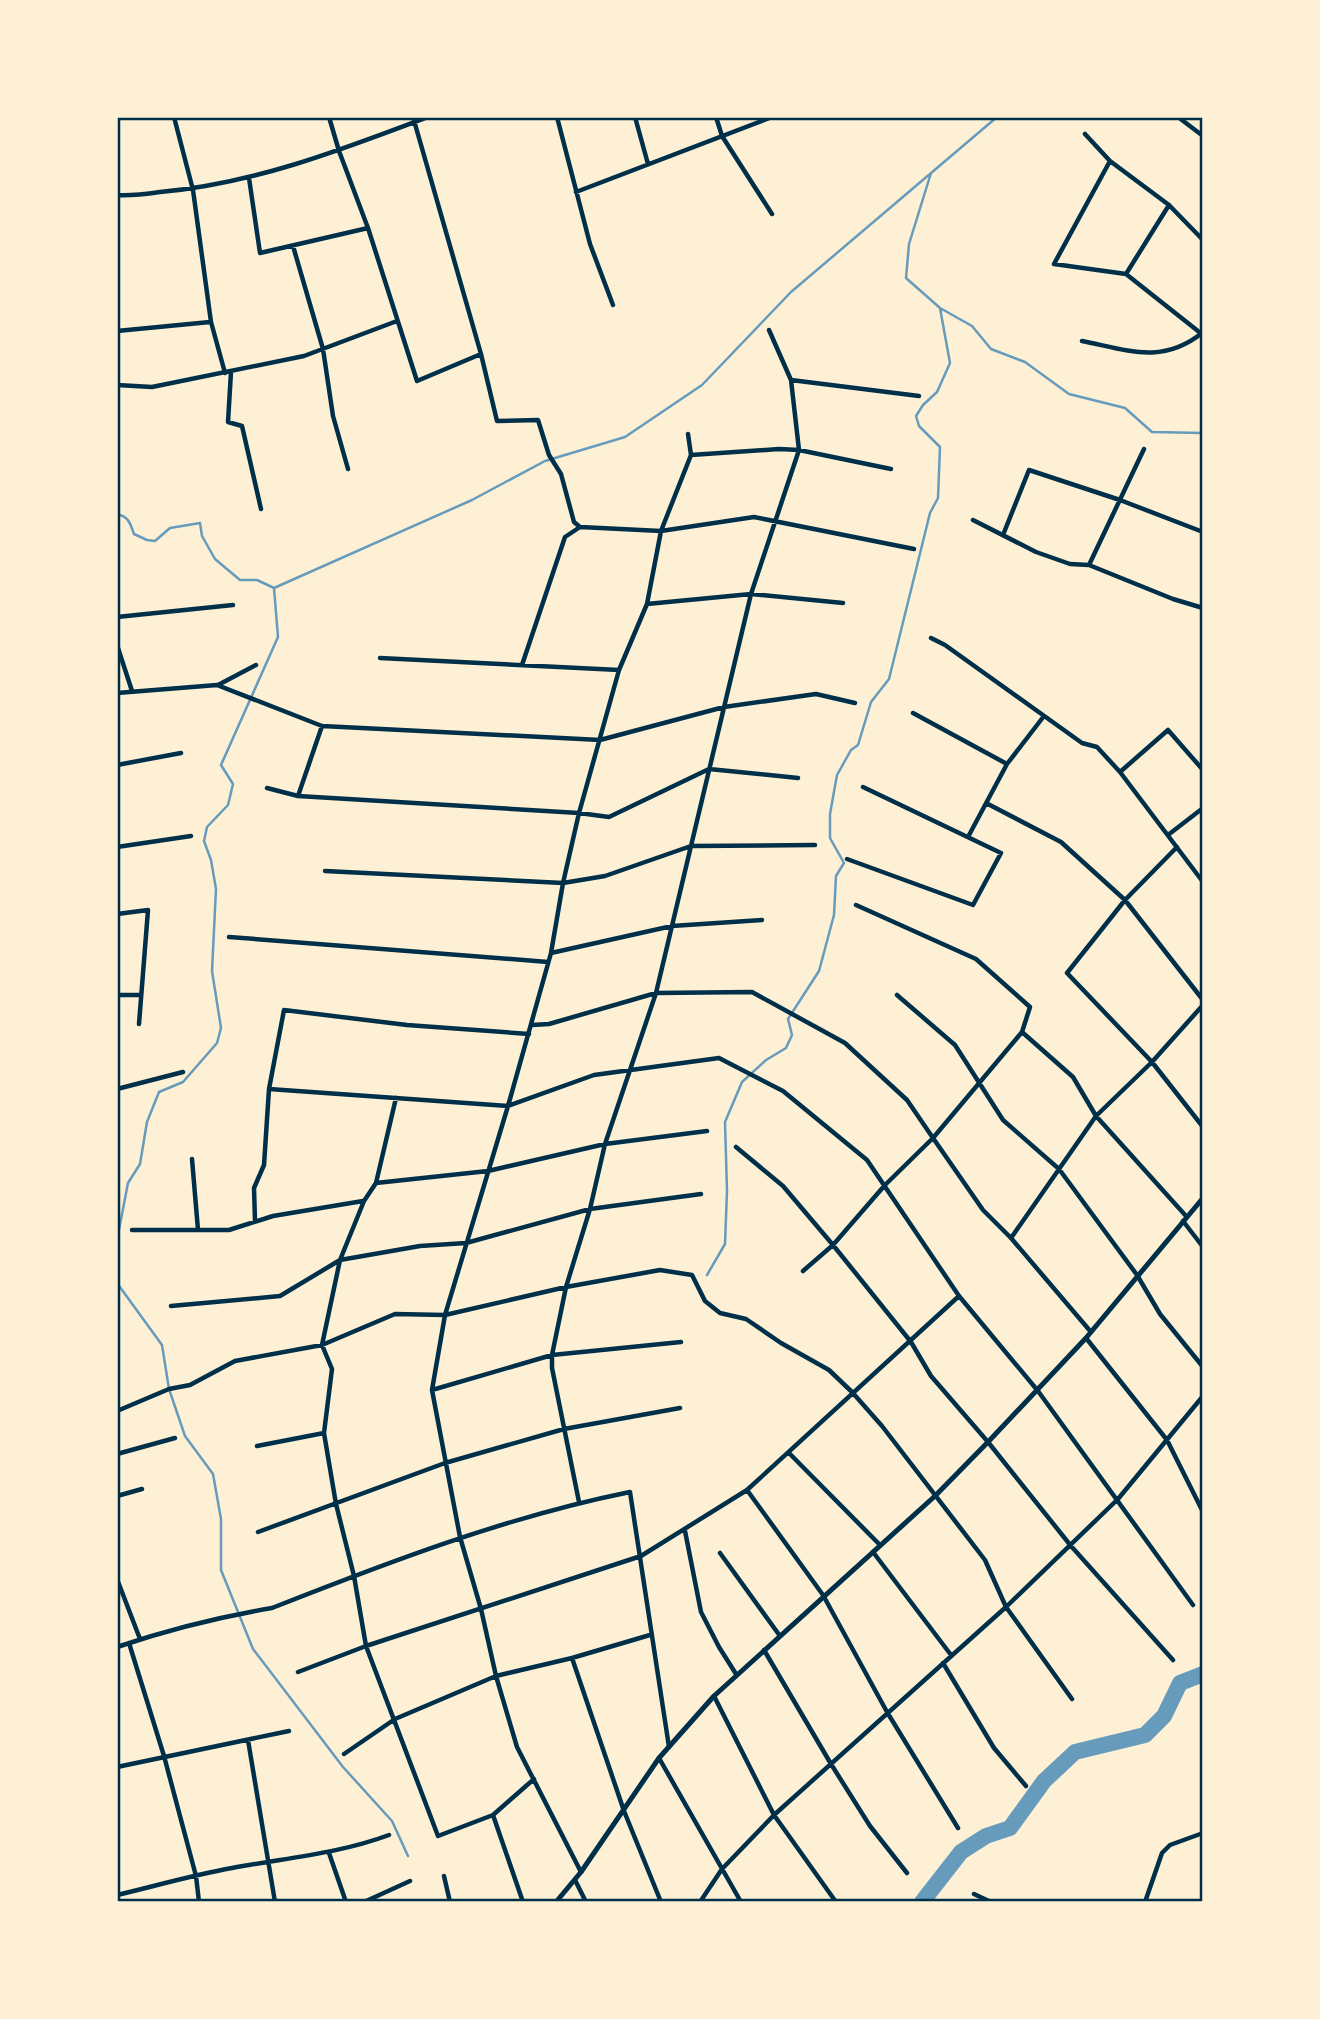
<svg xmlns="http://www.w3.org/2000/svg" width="1320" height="2019" viewBox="0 0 1320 2019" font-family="'Fira Sans',sans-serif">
<rect width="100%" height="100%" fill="#fdf0d5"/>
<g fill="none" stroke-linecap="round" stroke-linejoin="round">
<!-- stream -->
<path stroke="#669bbc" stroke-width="2.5" d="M931,173L909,244L906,278L940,308L972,326L991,349L1025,362L1069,394L1125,408L1152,432L1203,433
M117,514C129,517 130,523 134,534L147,540L155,541L170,528L200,523L202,536L215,559L240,580H257L274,588L472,500L545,461L625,437L702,385L791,292L997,117
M117,1240L128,1183L140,1164L147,1122L159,1092L183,1082L217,1043L221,1028L212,971L216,889L211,860L204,841L207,827L228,805L233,784L221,765L278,637L274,588
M707,1275L725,1244L727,1191L725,1122L742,1082L766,1060L786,1048L792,1035L788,1019L819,971L834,915L836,876L844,863L830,838V814L837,775L851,750L858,745L871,702L889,679L930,513L938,498L940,447L919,426L916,416L923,405L937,392L950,363L940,308
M117,1283L162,1345L169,1389L185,1436L213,1474L221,1519V1570L253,1649L343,1767L392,1821L408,1856"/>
<!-- river -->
<path stroke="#669bbc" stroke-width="16" d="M922,1902L961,1852L986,1836L1010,1828L1044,1781L1075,1752L1145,1735L1164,1716L1180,1683L1203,1674"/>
<!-- minor -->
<path stroke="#003049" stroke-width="4.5" d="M174,117L193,190L211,322L225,373
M329,117L339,151L368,228L417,381L481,354
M413,117L481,354L497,421L538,420L549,455L561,474L574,522L580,527L661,531L754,517L914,549
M557,117L590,244L613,305
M635,117L648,164
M716,117L722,136L772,214
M1178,117L1203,136
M1085,134L1110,161L1169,205L1203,240
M1110,161L1054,264L1126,274L1203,335
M249,178L260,253L368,228
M576,192L772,117
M117,195C132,196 146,194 160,192C253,184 341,150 428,117
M293,246L323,349L333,416L348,469
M1126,274L1169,205
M117,331L210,322
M1082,341C1127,350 1162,365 1202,333
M231,372L228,422L242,426L261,509
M791,380L919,396
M117,385L152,387L304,356L397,321
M691,455L779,449L799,450L891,469
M973,520L1036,552L1070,564L1089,565L1173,599L1203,608
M1003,535L1029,470L1120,500L1203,532
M1089,565L1144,449
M647,604L751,594L843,603
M117,617L233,605
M931,638L945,645L1082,743L1097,747L1120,772L1203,882
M117,645L132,691
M380,658L619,670
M522,665L565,537L580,527
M218,685L256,665
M117,693L217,685L322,726L600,740L724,707L816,694L855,703
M913,713L1007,764
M117,765L181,753
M1120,772L1168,730L1203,770
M267,788L298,796L579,813L609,817L709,769L798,778
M298,796L322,726
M986,803L1061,842L1125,900L1203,1000
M1168,835L1203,808
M968,837L1007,764L1044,716
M117,847L191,836
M1177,847L1125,900L1067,973L1152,1062L1203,1127
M847,859L973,905L1001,853L863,787
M325,871L563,883L605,876L691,846L815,845
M856,905L976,959L1030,1007L1022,1032L933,1138L983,1210L1011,1238L1091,1332
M117,914L148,910L139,1024
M229,937L548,962
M551,953L672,926L762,920
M117,995H141
M897,995L955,1045L1003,1120L1059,1169L1137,1275L1160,1314L1203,1367
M532,1025L549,1024L656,993L752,992L845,1043L907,1100L933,1138L885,1185L833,1245L803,1271
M1022,1032L1073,1077L1096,1116L1186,1216
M117,1089L183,1072
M269,1089L508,1106L594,1075L719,1058L783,1091L867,1160L959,1296L1038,1391L1193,1605
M396,1098L376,1183L364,1201L340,1260L322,1345L332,1369L324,1433L336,1504L354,1576L366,1646L438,1836L493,1815L534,1779
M736,1147L783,1186L833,1245L911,1342L931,1376L988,1442L1071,1546L1173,1660
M192,1159L198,1230
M376,1183L488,1171L605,1144L707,1131
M255,1221L254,1188L264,1165L269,1089L284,1010L407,1025L529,1034
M1183,1221L1203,1247
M132,1230H229L273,1216L363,1201
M1011,1238L1096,1116L1152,1062L1203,1005
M171,1306L280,1296L340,1260L420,1246L466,1243L590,1209L701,1194
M1086,1338L1167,1440L1203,1512
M432,1390L552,1355L681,1342
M117,1411L169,1389L190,1385L235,1361L322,1345L395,1314L445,1315L566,1287L660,1270L692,1275L705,1301L720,1313L746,1319L781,1343L829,1370L852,1392L882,1426L985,1560L1006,1607L1072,1699
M257,1446L324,1433
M789,1453L880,1545
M117,1454L175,1438
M747,1490L823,1595L887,1712L958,1828
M117,1496L142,1489
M579,1502L552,1368V1355L566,1287L590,1209L605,1144L656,993L751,594L799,450L791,380L769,330
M685,1531L701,1612L719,1647L736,1674
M258,1532L445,1463L564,1429L680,1408
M873,1552L951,1655
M720,1553L780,1636
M117,1579L140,1639
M129,1643L164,1756L196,1876L199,1902
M117,1647C167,1630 219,1617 272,1608C389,1562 506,1517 630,1492L669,1747
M764,1650L831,1764L870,1826L907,1873
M572,1658L624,1811L661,1902
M943,1663L994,1748L1026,1786
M298,1672L366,1646L641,1556L747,1490L959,1296
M714,1696L774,1815L836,1902
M248,1740L275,1902
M344,1754L395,1719L496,1676L572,1658L650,1635
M659,1758L741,1902
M117,1767L289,1731
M493,1815L523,1902
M329,1853L346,1902
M581,1872L517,1747L496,1676L481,1609L460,1537L432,1390L445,1315L508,1106L551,953L563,883L579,813L619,670L647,604L661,531L691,455L688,434
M444,1876L450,1902
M575,1880L586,1902
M974,1894L991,1902
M117,1895C155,1886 193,1875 232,1868C285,1858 338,1854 389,1835
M117,1899L118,1902
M364,1902L410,1881
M700,1902L722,1869L774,1815L1006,1607L1118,1499L1203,1396
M1145,1902L1162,1853L1170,1845L1203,1833"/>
<!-- tertiary -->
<path stroke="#003049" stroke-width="5" d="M556,1902L581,1872L659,1758L714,1696L935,1496L988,1442L1086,1338L1203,1198"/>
</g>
<!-- border -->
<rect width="1320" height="2019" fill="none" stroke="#fdf0d5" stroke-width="238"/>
<rect x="119" y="119" width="1082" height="1781" fill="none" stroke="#003049" stroke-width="2.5"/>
</svg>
